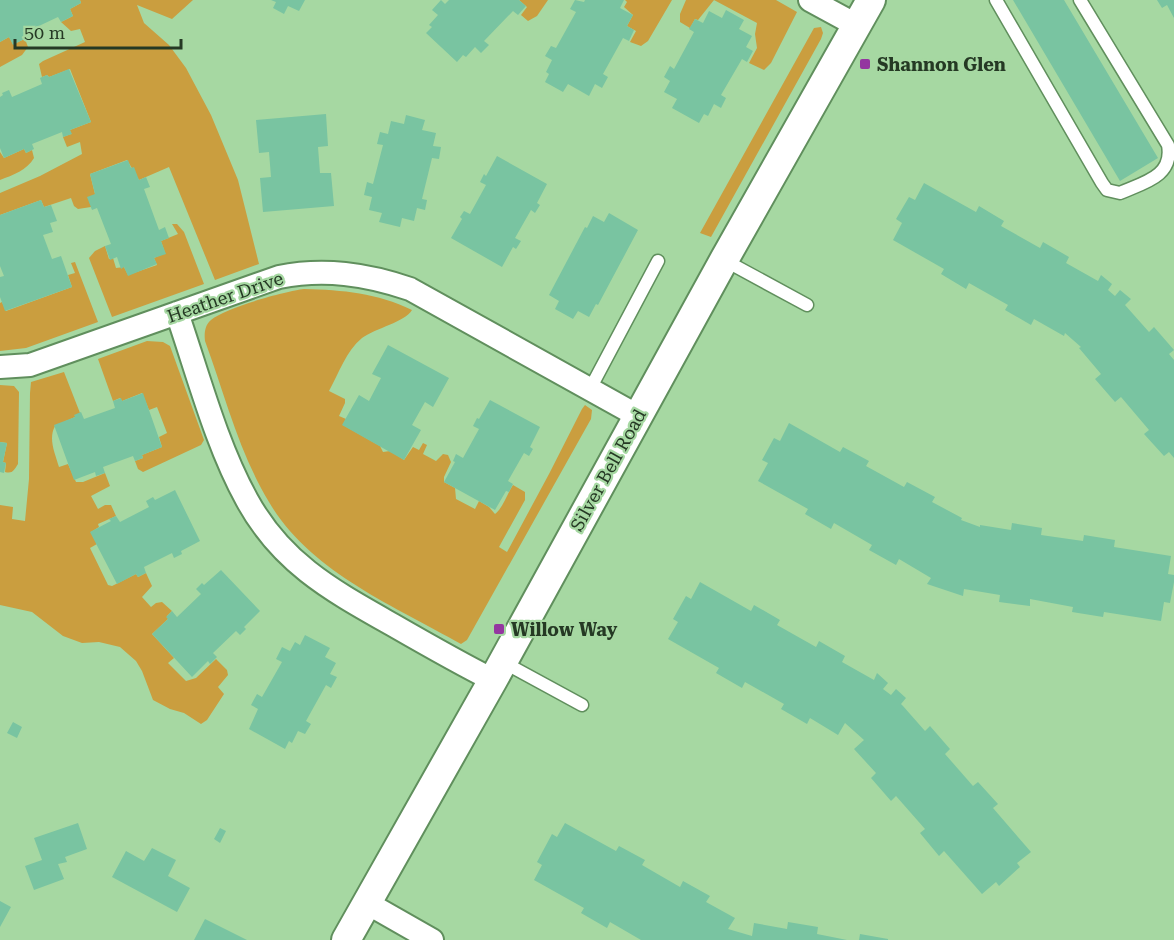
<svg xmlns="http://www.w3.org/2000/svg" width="1174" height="940" viewBox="0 0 1174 940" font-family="'Roboto Serif',serif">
<rect width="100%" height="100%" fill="#a6d8a2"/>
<!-- green -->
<path fill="#ca9e3f" d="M80,0H193L172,19L137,5L144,23L169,45L186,68L211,115L238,180L259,264L215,280L169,167L139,180L127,160L90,174L95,194L91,207L78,209L74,206L71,198L44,207L41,200L0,215V193L40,176L82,154L80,142L67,147L63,137L71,134L70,130L91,122L70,69L49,77L47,75L42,77L39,64L43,61L85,42L80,29L71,31L61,22L73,16L70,9L81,3Z
M519,0H548L537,16L528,21L521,15L527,7Z
M625,0H672L648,41L641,46L630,42L636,31L627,26L633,15L624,7L627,2Z
M686,0H776L797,12L771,63L764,70L749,63L757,48L755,34L757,23L714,0L698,20L695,19L690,28L680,22V14Z
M821,27L823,33L821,39L711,237L700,233L814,28Z
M9,37L13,44L25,39L28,47L22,55L0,67V42Z
M24,149L26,153L32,150L34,158C27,170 13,175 0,180V152L4,158Z
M172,224H177L184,232L204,284L112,317L89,258L95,251L105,246L109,259L113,258L116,268L124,267L128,275L157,265L154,258L165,253L161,241L178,234Z
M75,262L98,322L26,348L0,351V303L2,302L6,311L72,287L68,275L75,273L71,263Z
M304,289C343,290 377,293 412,310C405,322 376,328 362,338C346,351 339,373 329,391L345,399V403L339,416L346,419L343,425L380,446L383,452L390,451L404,460L413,447L419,450L423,443L427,445L423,454L436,461L443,454L448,455L451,462L444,477V482L455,488L456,499L475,509L479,501L489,507L495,514C503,508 507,494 513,485L525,492V500L499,547L507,552L549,474L582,409L585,405L592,410L591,419L467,640L461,644C394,606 309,571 269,502C239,453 225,395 205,341C204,333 205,325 211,320C224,308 286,291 304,289Z
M147,341L163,342L170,346L204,440L201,445L143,472L138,469L135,461L143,458L142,455L162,447L159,437L167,433L157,407L149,410L142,393L122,401L120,398L113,401L98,359Z
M64,372L80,413L75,417L55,426C48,439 55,453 59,467L68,464L76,482H83L105,473L110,486L91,496L98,509L105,505H111L116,516L98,524L99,527L91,532L97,544L90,548L108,585L112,586L136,574L138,577L146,573L152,586L142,597L151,607L156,603L162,602L172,611L167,616L168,619L152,634L174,658L168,663L186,681L196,678L216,659L227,670L228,675L218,687L224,694L207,720L201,724L184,713L170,709L153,700L142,671L136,661L120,647L99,642L82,643L63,636L32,612L0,605V505L13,507L12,519L25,521L29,479L30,393L31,382Z
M0,385L14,386L19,392L18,464C14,470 13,474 5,472L6,463L3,462L7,443L0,442Z"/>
<!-- building -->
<path fill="#79c4a1" d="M0,0H80L81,3L70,9L73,16L61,22L58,17L24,33L26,38L13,45L9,37L0,42Z
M271,0H305L299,11L288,6L284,14L273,8L276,2Z
M441,0L445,4L449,0H519L526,6L518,15L513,11L484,41L489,45L481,53L475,47L466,57L463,55L457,62L426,33L432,27L429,25L438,15L432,10Z
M575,0L584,2L585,0H624L620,8L633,15L627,26L634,30L629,41L623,38L603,74L608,77L602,88L595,84L589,96L568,84L563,92L545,82L549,74L546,72L552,60L545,56L551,46L556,48L576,12L570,9Z
M1013,0H1064L1158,158L1120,181Z
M1157,0H1174V18L1167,5L1162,8Z
M726,10L744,20L739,29L752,36L746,47L753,51L747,62L742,59L721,95L726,98L721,108L714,104L708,116L704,114L699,123L672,108L677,99L664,92L670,81L664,77L670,66L674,69L694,32L689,29L695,19L703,23L709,11L722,18Z
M69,69L91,122L70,130L72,134L63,137L62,132L32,144L34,149L26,153L24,149L4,158L0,148V97L3,95L2,93L9,90L12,97L42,84L40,78L42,77L47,75L49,77Z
M326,114L328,146L318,147L320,173H331L334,206L263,212L260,178L271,177L269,152L259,153L256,120Z
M406,115L425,120L422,130L436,133L433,146L441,147L439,159L432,158L422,199L427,200L425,210L417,208L414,221L402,218L400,227L379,222L382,213L369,210L372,197L364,195L367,182L373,184L383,145L377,144L380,132L388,134L391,121L404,124Z
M497,156L547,184L537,203L540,205L535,213L531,210L515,238L521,241L516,249L513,247L502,267L451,238L462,219L460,217L464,211L470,214L486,185L480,182L484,174L486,176Z
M128,160L131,168L134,167L139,180L146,177L150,187L144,189L159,230L165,227L169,238L161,241L166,254L154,258L157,264L128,276L124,267L121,269L117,257L110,260L105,246L111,244L97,208L92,210L87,197L95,194L90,174Z
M924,183L976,212L979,206L1004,221L1001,226L1040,248L1043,242L1069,257L1066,263L1098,281L1101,275L1112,284L1108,290L1115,296L1120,290L1131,299L1125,305L1149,332L1154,327L1174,350L1169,354L1174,360V458L1169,452L1164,456L1144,434L1149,430L1121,397L1115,402L1095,379L1101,374L1079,348L1081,347L1065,333L1064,336L1034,319L1031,325L1005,310L1008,305L969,283L966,289L941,274L944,269L893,240L902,223L896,219L909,197L915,200Z
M41,200L44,207L51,205L57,221L50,223L53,232L43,235L52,259L61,256L72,287L5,311L0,297V277L4,276L0,266V215Z
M609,213L638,230L598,305L596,304L589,317L578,311L573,319L555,309L559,301L549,295L585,227L587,228L593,216L604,222Z
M388,345L449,378L433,407L425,402L412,425L421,430L404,460L342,425L359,395L369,401L381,378L372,374Z
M143,393L162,447L142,455L143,458L135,461L133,456L103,467L105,473L96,476L95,472L74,480L54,425L75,417L74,415L81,412L84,419L115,408L113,401L121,398L122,401Z
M490,400L540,427L530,447L533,449L529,456L524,453L508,481L513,484L509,492L506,491L495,510L444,482L455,462L453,461L456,454L463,458L479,429L473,426L477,418L479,419Z
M789,423L840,452L843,447L869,461L866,466L904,487L907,482L935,497L932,502L962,518L961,520L980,527V525L1011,530L1012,523L1042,528L1041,535L1083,541L1084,535L1115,540L1114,547L1171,556L1168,574L1174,575V582L1170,603L1164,602L1161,621L1104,612L1103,617L1072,612L1073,607L1030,599V606L999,602L1000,595L964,589L963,596L927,584L931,578L899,559L896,565L869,550L872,545L834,523L831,529L805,514L808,509L758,481L768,463L762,460L774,438L780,441Z
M0,442L7,443L3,462L6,463L4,473L0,472Z
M175,490L200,541L181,551L182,554L174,558L172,553L144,567L146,573L138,577L136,574L117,584L90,532L111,521L109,519L116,516L120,522L149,507L146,501L153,497L155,500Z
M221,570L260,611L244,627L246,629L240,635L236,631L213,653L217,657L210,664L208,661L192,677L152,634L168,619L166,617L172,611L177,617L201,594L196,589L202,583L204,585Z
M700,582L751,611L754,605L780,620L777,625L816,647L819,641L845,656L842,662L874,680L877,673L888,683L883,689L891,695L896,689L906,698L901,704L903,706L925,731L930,726L950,749L945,754L973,786L978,782L998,804L993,808L1031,852L1017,863L1020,867L999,886L996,882L982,894L944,851L939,856L920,833L925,829L896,796L891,801L871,778L876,773L854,749L864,740L845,723L838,735L810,718L807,724L781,709L784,704L745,682L742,688L716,673L719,668L668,639L678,622L673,619L686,596L691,599Z
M305,635L330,648L325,657L336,663L330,674L337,677L331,688L326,685L306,721L311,724L305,734L298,731L292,743L289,741L285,749L249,729L258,709L251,705L257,694L262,697L282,662L276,659L282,647L290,651L295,642L300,645Z
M13,722L22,727L17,738L7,733Z
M78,823L87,849L65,857L67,862L58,864L64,879L34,890L25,866L42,860L34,838Z
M565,823L616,851L619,846L645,860L642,865L680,887L683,881L710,896L706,902L735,918L728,929L752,936L754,923L787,929L788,922L818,927L817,934L847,940H641L610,922L607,928L581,913L584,908L534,880L542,865L537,862L552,834L557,837Z
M220,828L226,831L220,843L214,839Z
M152,848L176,860L168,876L190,888L177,912L112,877L126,851L144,861Z
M0,901L11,907L0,927Z
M205,919L247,940H194Z
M860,934L888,939V940H859Z"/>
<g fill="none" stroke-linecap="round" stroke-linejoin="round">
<defs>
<path id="service" d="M996,0L1102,183L1107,190L1120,193C1142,183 1174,177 1168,145L1080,0
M724,260L807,305
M590,389L658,261
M503,662L582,705"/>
<path id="minor" d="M810,0L856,25
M177,313C198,374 216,444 247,500C282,564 333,591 393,625C426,644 459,663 493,680
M0,367L30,365L279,277C324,268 366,274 410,289L638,416
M367,903L432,940"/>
<path id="tertiary" d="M346,940L493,680L724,260L871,0"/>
</defs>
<!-- service casing -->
<use href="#service" stroke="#608f5d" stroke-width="15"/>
<!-- minor casing -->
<use href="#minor" stroke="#608f5d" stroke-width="26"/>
<!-- tertiary casing -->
<use href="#tertiary" stroke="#608f5d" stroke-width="32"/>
<!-- service -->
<use href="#service" stroke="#fff" stroke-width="12"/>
<!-- minor -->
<use href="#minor" stroke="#fff" stroke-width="22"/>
<!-- tertiary -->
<use href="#tertiary" stroke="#fff" stroke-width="28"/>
</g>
<!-- markers -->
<g fill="#9436a0" stroke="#a6d8a2" stroke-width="2">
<rect x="859" y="58" width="12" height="12" rx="3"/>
<rect x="493" y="623" width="12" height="12" rx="3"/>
</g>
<g text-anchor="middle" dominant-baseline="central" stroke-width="4.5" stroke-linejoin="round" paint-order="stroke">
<!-- poi labels -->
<g font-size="18" font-weight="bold" fill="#253924" stroke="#a6d8a2" text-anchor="start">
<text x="877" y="64">Shannon Glen</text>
<text x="511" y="629">Willow Way</text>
</g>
<!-- street labels -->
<g font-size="18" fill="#253924" stroke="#a6d8a2">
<text transform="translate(225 297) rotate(-19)">Heather Drive</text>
<text transform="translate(608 470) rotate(-61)">Silver Bell Road</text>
</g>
</g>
<!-- scale -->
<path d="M15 39v9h166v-9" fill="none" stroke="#253924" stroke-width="3"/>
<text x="24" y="39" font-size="18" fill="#253924" stroke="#a6d8a2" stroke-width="4.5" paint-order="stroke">50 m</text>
</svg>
